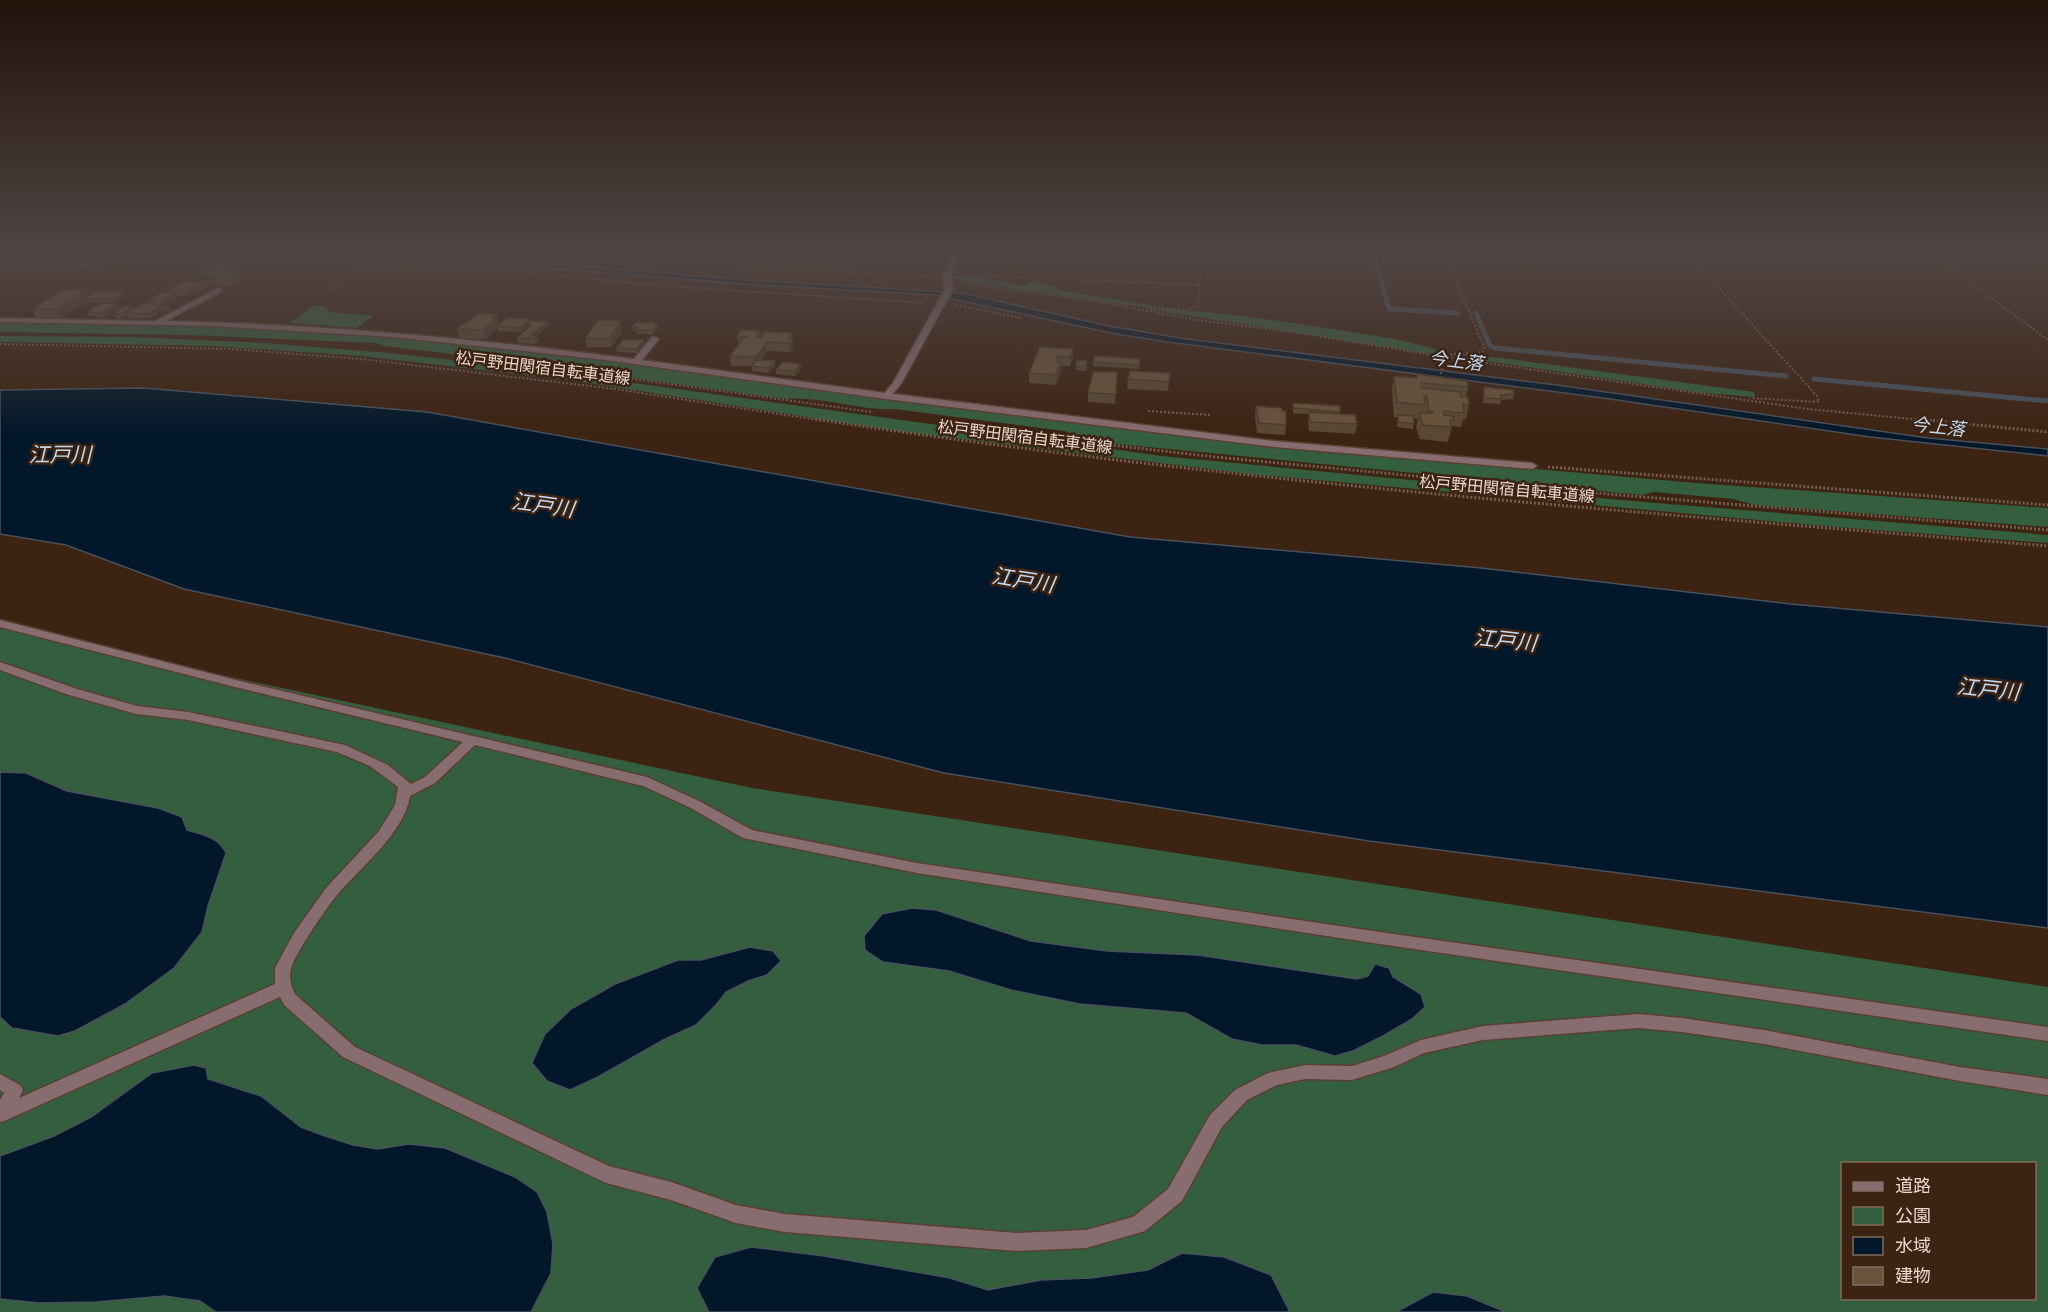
<svg xmlns="http://www.w3.org/2000/svg" width="2048" height="1312" viewBox="0 0 2048 1312" font-family="Cabin,'Noto Sans JP',sans-serif">
<rect width="100%" height="100%" fill="#3c2312"/>
<!-- green -->
<path fill="#345f3e" fill-rule="evenodd" d="M233,264L243,265L239,270L241,278H215L199,273L210,266Z
M957,276H973L1026,286L1035,280L1064,291L1175,309L1125,305L972,283L953,277Z
M313,306H325L330,312L373,316L357,328L289,323Z
M1147,309C1205,309 1263,319 1320,327C1359,334 1399,337 1437,350V355Z
M0,322L230,327L395,338L579,357L898,401L986,409L1120,428L1260,445L1696,483L2048,508V527L1755,505L1733,499L1654,492L1642,495L1590,490L1127,445L1094,441L1064,431L895,409C858,411 823,396 786,399L511,361L384,346L376,343L190,335L0,332Z
M0,336L132,337L265,343L390,353L533,369L1162,456L1620,500L2048,535V543L1836,527L1250,474L905,432L575,381L362,356L213,346L0,342Z
M1459,355L1494,357L1754,392L1755,397L1703,393L1452,356Z
M0,628L752,788L2048,987V1312H0ZM1842,1164H2034V1298H1842Z"/>
<!-- water -->
<path fill="#021729" stroke="#47515a" stroke-width="1.5" d="M238,255L408,257L528,262L737,279L963,293L1109,326L1180,338L1557,385L1928,438L2048,449V456L1870,437L1603,398L1168,342L1116,334L934,295L757,285L521,266L239,259L0,268V264Z
M144,388L427,412L1130,537L1481,568L1791,604L2048,627V928L1369,841L944,773L505,658L184,589L66,545L0,534V390Z
M0,772L26,773L67,791L158,808L182,817L187,830C204,835 218,837 226,853L208,906L202,932L174,968L125,1004L75,1031L58,1036L12,1028L0,1017Z
M912,908L936,910L1031,941L1107,951L1198,955L1357,979L1368,976L1375,964L1389,968L1393,977L1421,994L1425,1007L1412,1019L1383,1036L1353,1051L1335,1056L1296,1045H1262L1232,1039L1186,1013L1080,1004L1011,990L949,971L883,962L865,950L864,936L882,914Z
M750,947L773,951L781,961L767,975L748,981L726,992L716,1005L696,1025L665,1039L598,1077L570,1090L547,1081L532,1063L545,1034L571,1009L615,984L678,960H701Z
M194,1065L206,1068L208,1079L261,1096L301,1127L322,1135L353,1145L378,1149L409,1144L445,1148L515,1177L537,1192L547,1212L553,1244L551,1273L531,1312H216L200,1301L164,1296L97,1302L39,1303L0,1299V1156L54,1136L91,1117L152,1073Z
M751,1247L824,1256L950,1278L988,1290L1041,1280L1091,1278L1148,1270L1182,1253L1224,1257L1271,1275L1290,1312H709L697,1288L715,1257Z
M1433,1292L1467,1296L1506,1312H1396Z"/>
<g fill="none" stroke-linecap="round" stroke-linejoin="round">
<!-- stream -->
<path stroke="#47515a" stroke-width="5" d="M1245,253L1372,259L1375,260L1389,309L1458,313
M1476,313L1490,346L1495,348L1786,376
M1814,379L2048,401"/>
<defs>
<path id="service" d="M218,288L222,290L221,292L166,321C322,324 479,339 634,359L652,337H655L659,339L642,360L886,393L1274,441L1532,463L1537,466L1532,469L1274,447L886,399L598,359L393,337L212,326L0,322V318L155,321Z
M0,620L236,680L647,777L699,801L752,830L917,863L1373,931L2048,1027V1041L1373,943L917,873L743,838L689,807L643,786L475,745L435,783L410,796C405,832 360,868 337,895C327,907 294,955 291,969C289,978 291,988 296,995L355,1047L609,1166L671,1182L736,1205L785,1214L1016,1233L1086,1230L1133,1217L1168,1189L1210,1115L1235,1090L1268,1073L1305,1065L1352,1066L1384,1056L1421,1040L1483,1026L1638,1014L1682,1018L1764,1030L1960,1067L2048,1079V1095L1960,1081L1764,1044L1682,1032L1638,1028L1483,1040L1424,1053L1394,1067L1352,1080L1305,1079L1277,1085L1247,1100L1222,1127L1182,1201L1145,1231L1086,1248L1016,1251L785,1232L736,1223L671,1200L606,1183L343,1057L284,1005L280,997L2,1122L0,1121V1100L4,1093L0,1090V1074L20,1085L23,1090L19,1098L275,984V968L294,933L326,888L379,831L395,805L398,787L370,766L337,752L188,720L136,714L69,695L0,670V662L77,689L137,706L188,712L345,745L388,765L411,784L425,777L463,742L235,687L0,627Z"/>
<path id="minor" d="M953,253H960L951,274L953,289L901,384L889,398H883L882,396L893,383L945,289L943,274Z"/>
</defs>
<!-- service casing -->
<use href="#service" stroke="#584030" stroke-width="3"/>
<!-- minor casing -->
<use href="#minor" stroke="#584030" stroke-width="3"/>
<!-- path-far1 -->
<path stroke="#745e4f" stroke-width="2" stroke-dasharray="2 2" stroke-linecap="butt" d="M557,253L932,277
M1687,253L1817,396L1819,402L1750,398
M1930,253L2048,340
M707,261L714,253
M963,275L1201,285
M964,284L1100,302L1197,320L1301,333L1444,357L1808,409L1933,421
M329,291L361,266L368,265L501,270L665,286L924,303
M956,305L1021,318
M1146,308L1187,310L1198,306L1201,253
M0,344L232,349L361,359L615,389L825,421
M576,371L872,412
M1439,382L1444,357L1454,354L1483,352L1484,347L1444,253
M1148,411L1210,415"/>
<!-- path -->
<path stroke="#745e4f" stroke-width="3" stroke-dasharray="2 2" stroke-linecap="butt" d="M815,419C1224,482 1636,512 2048,546
M1917,419L2048,432
M1055,434L1093,443L1215,457L1595,493L2048,530
M1548,467L2048,505"/>
<!-- service -->
<use href="#service" fill="#876c70" fill-rule="evenodd"/>
<!-- minor -->
<use href="#minor" fill="#876c70" fill-rule="evenodd"/>
</g>
<!-- wall -->
<path fill="#5a4833" d="M240,276L241,280L231,286L210,285L209,281Z
M208,283L209,287L189,296H178V297L166,304H152L170,306L172,310L161,312L151,318H129L127,315L122,318H115L113,314L133,310L151,304L149,300L165,293V291Z
M123,292L124,296L112,303L87,302L86,300L87,303L60,318L36,317L32,309L89,296Z
M118,304L120,308L104,318L88,316L87,312Z
M497,318L499,325L530,319V322L549,326L536,336H538L539,341L535,344L518,343L517,338L528,327V326L521,332L498,331L497,328L486,339L459,338L457,329Z
M620,320L622,331L612,347H587L585,338Z
M657,323L658,328L653,334H637L636,331H633L632,327Z
M761,331V337L793,342V347L790,352L767,351L761,361L775,366L768,373L752,371V366H731L730,356L738,344L737,336Z
M644,340V345L637,353L617,352L616,348Z
M1040,347L1073,358L1070,366H1061V371L1056,385L1029,383V373Z
M1140,359L1139,369L1093,366V362Z
M1076,366H1087L1086,371L1076,370Z
M801,369L795,376L776,374V370Z
M1117,372L1115,404L1088,402V393Z
M1170,373L1168,391L1127,389L1128,379Z
M1417,374L1468,387L1466,397L1469,405L1466,419H1463L1461,427L1452,426L1448,442L1420,439L1416,427L1418,419L1413,418V429L1397,427L1398,417H1394L1392,390L1394,376L1416,378Z
M1484,387L1514,394L1513,399L1501,400L1500,404L1483,403Z
M1293,403L1340,412V414L1357,424L1355,434L1309,431L1308,422L1309,414L1293,413Z
M1256,406L1282,411L1286,425L1285,435L1257,433L1255,416Z"/>
<!-- shaded-wall -->
<path fill="#4a3b29" d="M4,254L6,258L0,262V257Z
M240,276L241,280L231,286L229,282Z
M208,283L209,287L189,296L187,292Z
M87,290L90,298H85L87,303L60,318L56,309Z
M123,292L124,296L112,303L110,299Z
M176,293L178,297L166,304L164,300Z
M118,304L120,308L104,318L102,313Z
M132,306L134,311L127,313V315L122,318L120,314Z
M170,306L172,310L161,312L151,318L149,314L159,307Z
M496,314L499,327L497,326V328L486,339L483,330L492,318Z
M530,319L531,324H527L528,326L521,332L520,328Z
M620,320L622,331L612,347L610,338Z
M548,322L549,326L531,340L530,336Z
M657,323L658,328L653,334V330Z
M761,331L762,340L756,337Z
M792,333L793,347L790,352L788,338Z
M538,336L539,341L535,344L534,339Z
M644,340V345L637,353L636,349Z
M766,342L767,351L759,364L755,366L754,357Z
M1073,349V358L1070,366V357Z
M775,361V366L768,373V368Z
M1061,362V371L1056,385V375Z
M801,364V369L795,376L794,371Z"/>
<!-- building -->
<path fill="#69543b" stroke="#4a3b29" stroke-width="1.5" d="M219,275L240,276L229,282L209,281Z
M182,282L208,283L187,292L165,291Z
M69,289L87,290L77,295H84L56,309H32L54,295Z
M97,291L123,292L110,299L85,298Z
M161,293H176L164,300H149Z
M101,303L118,304L102,313L87,312Z
M144,303L170,306L159,307L149,314L127,313Z
M125,306H132L120,314H113Z
M478,314H496L492,318H497L483,330L457,329Z
M507,318L530,319L520,328L497,326Z
M598,320H620V323L610,338H585Z
M531,321L548,322L530,336H538L534,339L517,338L531,325L527,324Z
M635,323H657L653,330H636L638,327H632Z
M741,330L761,331L756,337L761,338L764,332L792,333L788,338L792,339L789,343L766,342L758,355L754,357L730,356L744,337H748L737,336Z
M623,340H644L636,349L616,348Z
M1040,347L1073,349L1070,357L1056,356L1057,362H1061L1056,375L1029,373Z
M1095,356L1140,359L1139,365L1093,362Z
M757,360L775,361L768,368L751,366Z
M1077,361H1087L1086,366H1076Z
M783,362L801,364L794,371L776,370Z
M1130,371L1170,373L1169,382L1128,379Z
M1093,372H1117L1116,394L1088,393Z
M1417,374L1467,381L1468,387L1421,383L1422,388L1460,392L1461,397H1468L1469,405L1463,404L1464,413L1444,411V415L1453,416L1454,420H1450L1451,427L1423,425L1419,413H1434L1429,411L1427,396H1424L1425,405L1397,402L1394,376L1417,378Z
M1484,387L1513,390L1514,394L1500,395L1501,399L1484,398Z
M1293,403L1340,406V412L1293,408Z
M1256,406L1282,408V411H1286V425L1259,423Z
M1309,412L1355,415L1357,424L1310,422Z
M1398,415L1413,416L1414,424L1398,422Z"/>
<!-- sky -->
<linearGradient id="sky" x2="0" y2="1"><stop stop-color="#21130a"/><stop offset="0.58" stop-color="#504544"/><stop offset="1" stop-color="#504544" stop-opacity="0"/></linearGradient>
<rect width="2048" height="437" fill="url(#sky)"/>
<g text-anchor="middle" dominant-baseline="central" stroke-width="5" stroke-linejoin="round" paint-order="stroke">
<!-- far-street labels -->
<g font-size="16" fill="#e9d8cd" stroke="#3c2312">
<text transform="translate(543 368) rotate(7)">松戸野田関宿自転車道線</text>
<text transform="translate(1025 437) rotate(7)">松戸野田関宿自転車道線</text>
<text transform="translate(1507 489) rotate(5)">松戸野田関宿自転車道線</text>
</g>
<!-- far-water labels -->
<g font-size="18" font-style="italic" fill="#c1daf2" stroke="#3c2312">
<text transform="translate(1456 361) rotate(7)">今上落</text>
<text transform="translate(1938 427) rotate(6)">今上落</text>
</g>
<!-- water labels -->
<g font-size="21" font-style="italic" fill="#c1daf2" stroke="#3c2312">
<text x="60" y="454">江戸川</text>
<text transform="translate(543 505) rotate(8)">江戸川</text>
<text transform="translate(1023 580) rotate(9)">江戸川</text>
<text transform="translate(1505 640) rotate(6)">江戸川</text>
<text transform="translate(1988 689) rotate(6)">江戸川</text>
</g>
</g>
<!-- legend -->
<rect x="1841" y="1162" width="195" height="138" fill="#3c2312" stroke="#816b5d" stroke-width="1.5"/>
<rect x="1853" y="1182" width="30" height="9" fill="#876c70" stroke="#816b5d" stroke-width="1.5"/>
<text x="1895" y="1192" font-size="18" fill="#e9d8cd">道路</text>
<rect x="1853" y="1207" width="30" height="18" fill="#345f3e" stroke="#816b5d" stroke-width="1.5"/>
<text x="1895" y="1222" font-size="18" fill="#e9d8cd">公園</text>
<rect x="1853" y="1237" width="30" height="18" fill="#021729" stroke="#816b5d" stroke-width="1.5"/>
<text x="1895" y="1252" font-size="18" fill="#e9d8cd">水域</text>
<rect x="1853" y="1267" width="30" height="18" fill="#69543b" stroke="#816b5d" stroke-width="1.5"/>
<text x="1895" y="1282" font-size="18" fill="#e9d8cd">建物</text>
</svg>
